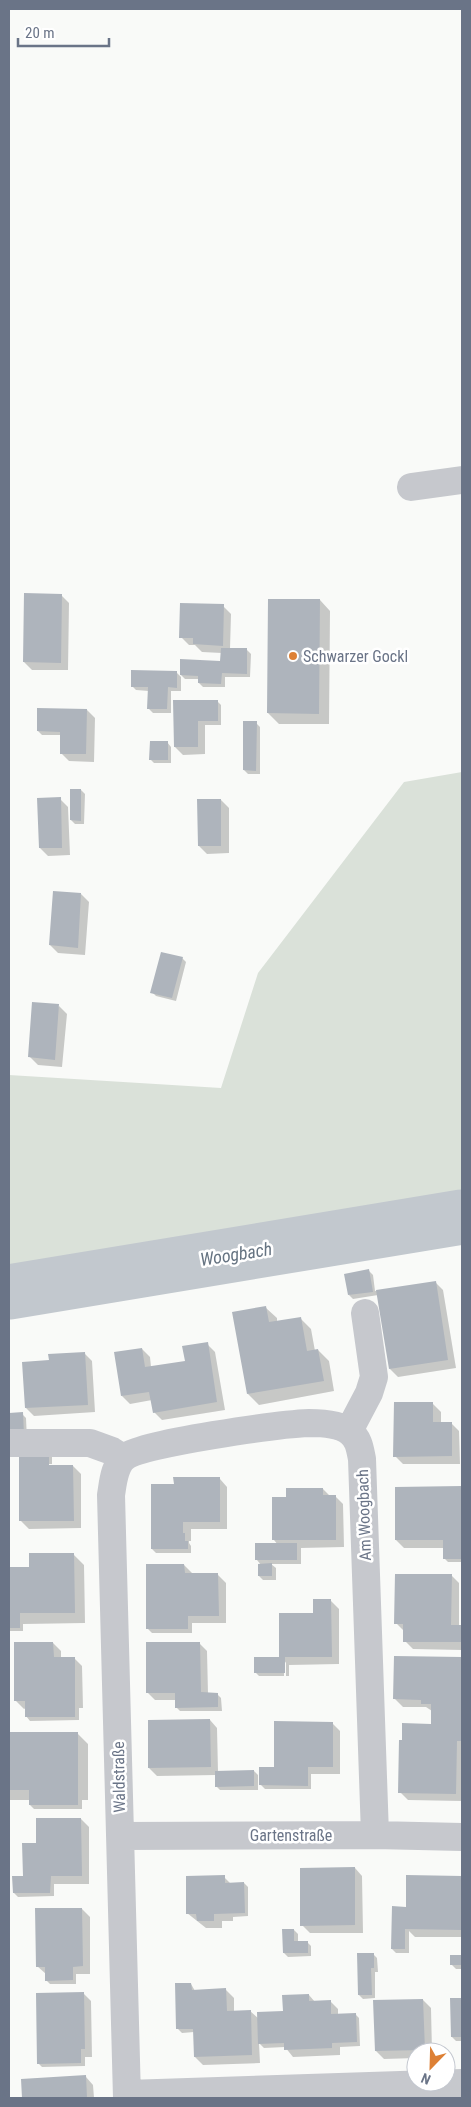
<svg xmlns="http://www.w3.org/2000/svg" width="471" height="2107" viewBox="0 0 471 2107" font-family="'Roboto Condensed',sans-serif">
<rect width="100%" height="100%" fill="#f9faf8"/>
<!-- green -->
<path fill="#dae1d9" d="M462,772V1234L328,1258L9,1311V1075L221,1088L258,973L404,782Z"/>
<!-- shadow -->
<path fill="#0003" d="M61,595L69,603L68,670H32L24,662Z
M320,600L330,611L329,724H279L268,713Z
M223,606L231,614L230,649L247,650L251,654L250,677H225V687H203L199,683V679H185L181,675L222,662V653L202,652L195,645H189L181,637Z
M177,673L181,677V691H171V713H153L149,709V691L136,690L132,686Z
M217,701L221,705V725H205V754L183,755L175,747V702Z
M87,710L95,718L94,762L69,761L61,753V735H42L38,731Z
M256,723L260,727V774H248L244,770Z
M167,742L171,747V763H154L150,759Z
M81,790L85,794L84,824H75L71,820Z
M60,799L68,807L70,855L48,856L40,848Z
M221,800L229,808V853L207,854L199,846Z
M81,894L89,902L85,955L58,953L50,945Z
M182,958L186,962L176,1001L156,996L152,992Z
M59,1006L67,1014L62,1067L38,1065L30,1057Z
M369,1271L373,1275L375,1291L435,1282L443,1290L456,1368L398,1377L390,1369L378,1295L353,1299L349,1295Z
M266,1308L277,1318V1322L300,1318L311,1329L315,1351L318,1350L329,1361L334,1391L259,1405L248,1394Z
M207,1344L215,1352L225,1410L162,1420L154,1412L152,1400L130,1404L122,1396L142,1349L150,1357L151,1367L186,1362Z
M84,1353L92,1361L95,1412L34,1416L26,1408L50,1361Z
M433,1404L441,1412V1423H451L459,1431L460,1464H403L395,1456Z
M9,1414H22L26,1418L27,1440L9,1441Z
M20,1451L52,1455V1464H22L73,1466L81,1474V1528L29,1529L21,1521Z
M220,1479L227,1487V1529H191V1541H189V1543L191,1546V1553H156L152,1549Z
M396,1488H462V1562H448L444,1558V1548H404L396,1540Z
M323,1489L330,1496H335L343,1504L344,1547L301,1548V1564H271L276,1568V1580H263L259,1576L261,1565L257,1560L278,1545L274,1540L287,1498Z
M73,1554L84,1565L85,1623L23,1624V1631H9V1568H31Z
M184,1565L192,1573L218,1575L226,1583V1623H192V1633H152L148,1629Z
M451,1575L459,1583V1626H462V1650L413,1649L405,1641L404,1631L396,1623Z
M331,1601L339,1609V1664L289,1665V1676H286V1663L284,1660V1676H259L255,1672L280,1658L314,1614Z
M53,1643L61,1651V1658H74L82,1666L83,1708H79V1720L30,1721L26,1716V1708L24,1709L16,1701Z
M199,1643L207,1651L208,1694H217L221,1698L222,1711H180L176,1707V1700H155L147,1692Z
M395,1657L462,1658V1801L408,1800L400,1792L432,1725V1711L426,1707H403L395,1699Z
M210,1720L217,1728L218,1772L254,1771L258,1775V1790H220L216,1786V1775L157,1776L149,1768Z
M332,1723L340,1731V1774H311V1789H265L261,1785L275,1768Z
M77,1733L88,1744V1800H82V1809H34L30,1805V1800H9V1734Z
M81,1819L89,1827V1884H54V1896L18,1897L14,1893L24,1877L37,1845Z
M355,1868L362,1876L363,1933H310L302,1925Z
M408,1876L462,1877V1937H415L409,1931V1953H396L392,1949L407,1908Z
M224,1877L231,1884L244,1883L248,1887V1916L233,1917V1921H222V1928H206L187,1913Z
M82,1909L90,1917V1974H76V1984H50L46,1980V1974L37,1966Z
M294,1930L298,1934V1942H307L311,1946V1956L288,1957L284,1953Z
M373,1954L377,1958L378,1972H375V1998L363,1999L359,1995Z
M462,1957V1969H456L452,1965Z
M191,1984L195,1991L226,1990L234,1998V2012L250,2011L259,2019L284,2012L309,1995L315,2002L330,2001L338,2009V2015L355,2014L359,2018L360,2046L340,2047V2055L293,2057L285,2047L264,2048L259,2043L260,2063L203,2065L195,2057L194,2032L182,2033L178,2029Z
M83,1993L91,2001L92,2057H85V2066L42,2067L38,2063Z
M452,1999H462V2041H456L452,2037Z
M423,2000L431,2008L432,2052H416V2058L384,2059L376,2051Z
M86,2077L93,2085L94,2098H24L23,2080Z"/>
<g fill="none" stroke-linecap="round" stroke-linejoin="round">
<!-- river -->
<path stroke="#c2c8ce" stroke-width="55" d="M9,1292L462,1217"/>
</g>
<!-- building -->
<path fill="#aeb4bc" d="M24,593L62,594L61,663L23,662Z
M268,599H320L319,714L267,713Z
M180,603L224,604L223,646L193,644V638H179Z
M221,648H247V674L222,673L221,684L198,683V676L180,675V659L220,661Z
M131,670L177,671V688L168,687L167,709H147L148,687H131Z
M173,700H218V721H198V747H174Z
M37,708L87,709L86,754H60V732L37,731Z
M243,721H257L256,771L243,770Z
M150,741H168V760H149Z
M70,789H81V821L70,820Z
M61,797L62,848H39L37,798Z
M197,799H221V846H198Z
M53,891L81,893L78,948L49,945Z
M161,952L183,957L172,998L150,993Z
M32,1002L59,1004L55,1060L28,1057Z
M369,1269L373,1292L348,1295L344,1274Z
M436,1281L448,1360L389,1369L376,1290Z
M266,1306L269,1322L301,1317L307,1351L318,1349L324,1381L247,1394L232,1312Z
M208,1342L217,1402L153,1413L149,1392L121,1396L114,1352L142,1348L145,1367L185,1361L182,1346Z
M85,1352L88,1405L25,1408L22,1362L49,1360L48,1354Z
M394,1402H433V1422H452V1456L393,1457Z
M23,1412L24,1436L9,1437V1413Z
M19,1450H49V1465H73L74,1521H19Z
M173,1477H220V1522H183V1533H185V1541H188V1549H151V1484H174Z
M462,1486V1559H443V1540H395V1487Z
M286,1488H323V1495H336V1540H272V1497H286Z
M255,1543H297V1560H255Z
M29,1553H74L75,1613H20V1628H9V1567H29Z
M272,1563V1576H258V1564Z
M146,1564H184L185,1573H218L219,1616H188V1629H146Z
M395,1574H452L451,1625H462V1642H403V1624H394Z
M313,1599H331L332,1657H285V1673H254V1657H279V1613H313Z
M14,1642H53L54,1657H75V1717H25V1701H14Z
M146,1642H200L201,1692L218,1693V1707L175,1708V1693H146Z
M394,1656L462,1657V1741H457L456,1794L398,1793L399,1740H402V1723L431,1724V1704H421V1700L393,1699Z
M210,1719L211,1767L148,1768V1720Z
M274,1721L333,1722V1767H308V1786L259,1785V1767H274Z
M9,1732H78V1805H29V1790H9Z
M254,1770V1786L215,1787V1771Z
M36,1818H81L82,1876H51L50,1893H13L12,1876H23L22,1843H36Z
M355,1867V1925L300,1926V1868Z
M225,1875V1883L244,1882L245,1913L214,1914V1921H197L196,1914H186V1876Z
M406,1875L462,1876V1930L405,1929V1949H391L392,1906L406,1907Z
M35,1908H82L83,1966L73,1967V1980L45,1981V1967H36Z
M282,1929H294V1941H308V1953H283Z
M357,1953H374V1968H371L372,1995H358Z
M450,1955H462V1965H450Z
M175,1983H191L192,1990L226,1988L227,2011L251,2010L252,2055L194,2057L193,2029H176Z
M84,1992L85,2049H81V2063L37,2064L36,1993Z
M309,1994V2001L331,2000V2014L356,2013L357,2042L332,2043V2048L284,2050V2043L258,2044L257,2012L283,2011L282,1995Z
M450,1998H462V2037H451Z
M423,1999L425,2050L375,2051L373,2000Z
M86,2075L87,2098H22L21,2079Z"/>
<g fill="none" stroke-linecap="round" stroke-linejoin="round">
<!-- minor -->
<path stroke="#c6c8cd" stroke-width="28" d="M411,487L462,480
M349,1431L369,1393L374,1377L365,1313
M9,1443H90L112,1451L123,1458
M120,1836L375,1835L462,1837
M127,2094L462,2083
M127,2098L111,1495C113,1483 114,1465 125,1457C142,1443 282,1424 309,1423C321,1423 340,1424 350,1432C359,1439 360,1449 362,1459L375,1835"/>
</g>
<!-- markers -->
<circle fill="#dd8035" stroke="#fff" stroke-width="2" cx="293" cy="656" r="5"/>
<g text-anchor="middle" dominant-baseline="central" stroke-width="5" stroke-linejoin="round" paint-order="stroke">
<!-- poi labels -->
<g font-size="16" fill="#6a7487" stroke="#fff" text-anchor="start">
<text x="303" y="656">Schwarzer Gockl</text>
</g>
<!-- street labels -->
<g font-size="16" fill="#6a7487" stroke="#fff">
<text transform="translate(364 1515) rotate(-92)">Am Woogbach</text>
<text transform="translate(119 1777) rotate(-91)">Waldstraße</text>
<text x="291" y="1835">Gartenstraße</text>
</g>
<!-- water labels -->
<g font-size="18" font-style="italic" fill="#667482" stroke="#fff">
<text transform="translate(236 1254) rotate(-9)">Woogbach</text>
</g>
</g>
<!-- border -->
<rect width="471" height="2107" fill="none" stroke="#6a7487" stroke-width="20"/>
<!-- north arrow -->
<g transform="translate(431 2067) rotate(203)"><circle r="24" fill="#ffffff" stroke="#c3c7cf"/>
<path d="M0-4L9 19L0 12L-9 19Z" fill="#dd8035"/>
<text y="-8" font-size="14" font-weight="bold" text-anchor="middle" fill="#6a7487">N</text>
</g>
<!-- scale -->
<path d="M18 38v8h91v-8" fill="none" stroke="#6a7487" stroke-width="2.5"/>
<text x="25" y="38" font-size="15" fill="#6a7487" stroke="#ffffff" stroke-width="4" paint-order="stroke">20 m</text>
</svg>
